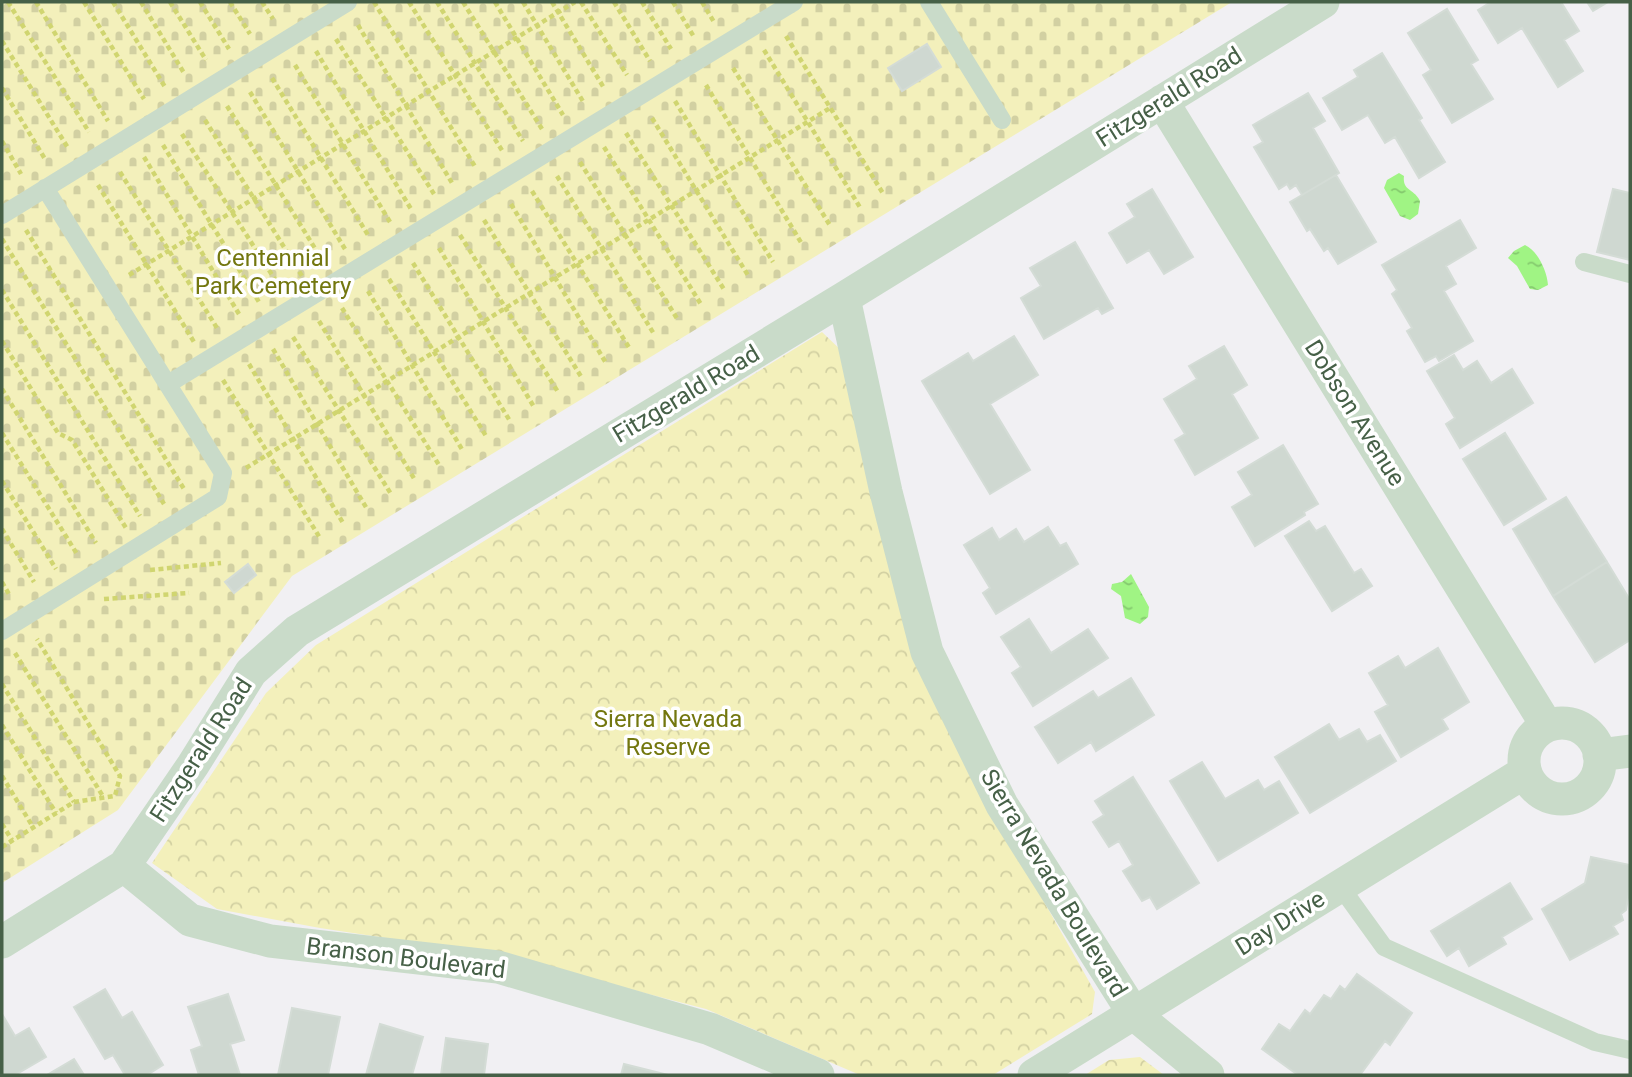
<svg xmlns="http://www.w3.org/2000/svg" width="1632" height="1077" viewBox="0 0 1632 1077" font-family="Roboto,sans-serif">
<defs>
<pattern id="cemetery-stones" width="16" height="16" patternUnits="userSpaceOnUse" patternTransform="scale(1.75)"><rect width="16" height="16" fill="#f3f0bb"/><path d="M2 7V4a2 2 0 0 1 4 0v3zM10 15v-3a2 2 0 0 1 4 0v3z" fill="#d2d0a2"/></pattern>
<pattern id="park-crowns" width="20" height="18" patternUnits="userSpaceOnUse" patternTransform="scale(1.75)"><rect width="20" height="18" fill="#f3f0bb"/><path d="M2 6a3 3 0 1 1 6 0M12 15a3 3 0 1 1 6 0" fill="none" stroke="#d2d0a2"/></pattern>
<pattern id="water-ripples" width="26" height="14" patternUnits="userSpaceOnUse" patternTransform="scale(1.75)"><rect width="26" height="14" fill="#a0f484"/><path d="M2 4q2-2 4 0t4 0M15 11q2-2 4 0t4 0" fill="none" stroke="#84c96e"/></pattern>
</defs>
<rect width="100%" height="100%" fill="#f1f0f3"/>
<!-- cemetery -->
<path fill="url(#cemetery-stones)" d="M2,2H1232L292,576L118,810L2,883Z"/>
<!-- park -->
<path fill="url(#park-crowns)" d="M822,332L846,355L961,755L1095,992L1092,1014L993,1075H860L706,1009L498,955L320,928L217,909L152,863L266,693L316,645Z
M1140,1057L1164,1075H1085L1109,1060Z"/>
<!-- water -->
<path fill="url(#water-ripples)" d="M1399,173L1404,176C1402,191 1415,189 1420,201L1418,214L1410,220L1400,216L1384,188L1387,180Z
M1525,245C1538,251 1547,271 1548,285L1538,290L1530,289L1517,266L1508,258L1514,251Z
M1131,574L1149,607L1148,617L1140,624L1125,618L1121,596L1111,589L1112,584L1122,582Z"/>
<!-- building -->
<path fill="#cfd8d1" stroke="#d4dcd6" stroke-width="2" d="M1491,2H1561L1579,31L1564,40L1583,71L1558,87L1522,28L1498,43L1478,10Z
M1587,2H1608L1593,11Z
M1447,9L1478,60L1471,64L1493,99L1452,123L1423,75L1431,70L1408,33Z
M927,44L941,67L902,91L888,68Z
M1382,53L1422,118L1419,120L1445,162L1419,178L1395,137L1385,143L1368,115L1342,130L1323,98L1358,77L1354,70Z
M1308,93L1325,121L1313,128L1339,173L1302,195L1296,185L1290,189L1287,184L1279,189L1254,147L1263,142L1253,125Z
M1336,175L1376,242L1338,264L1328,248L1324,251L1310,229L1307,231L1290,202Z
M1152,189L1193,257L1164,274L1149,250L1127,263L1109,233L1135,217L1127,204Z
M1613,189L1630,193V260L1597,252Z
M1460,220L1476,248L1446,266L1456,284L1444,291L1473,341L1439,361L1436,356L1425,362L1407,331L1412,328L1392,294L1397,290L1382,265Z
M1075,242L1113,308L1102,314L1098,308L1044,339L1021,298L1041,286L1030,268Z
M1014,336L1038,375L990,404L1030,470L990,494L922,381L968,353L973,361Z
M1224,346L1247,385L1232,394L1258,438L1195,475L1175,440L1185,434L1164,399L1197,379L1189,366Z
M1454,355L1463,370L1477,361L1491,383L1512,369L1533,403L1460,448L1446,424L1455,418L1427,371Z
M1505,433L1546,499L1504,525L1463,459Z
M1283,445L1318,504L1304,512L1305,515L1255,546L1232,507L1252,495L1238,472Z
M1566,497L1607,562L1553,596L1513,529Z
M1309,521L1316,531L1325,526L1354,573L1361,569L1372,586L1332,611L1285,536Z
M1048,527L1060,546L1066,543L1078,564L996,614L983,593L990,588L964,545L992,528L999,540L1016,529L1024,542Z
M1607,562L1630,600V640L1595,662L1553,596Z
M248,564L256,575L234,593L225,582Z
M1029,619L1051,653L1088,629L1108,658L1033,706L1012,673L1021,667L1001,637Z
M1438,648L1469,702L1442,719L1448,729L1401,757L1375,712L1388,705L1369,673L1398,656L1405,668Z
M1131,678L1154,715L1096,751L1091,742L1058,763L1035,727L1093,691L1098,698Z
M1329,724L1339,740L1359,729L1367,742L1380,735L1396,761L1310,813L1275,757Z
M1202,762L1225,799L1258,780L1264,790L1279,781L1298,813L1218,861L1170,781Z
M1133,777L1199,883L1157,909L1150,897L1142,901L1123,871L1133,865L1119,841L1109,847L1093,822L1104,815L1095,801Z
M1591,857L1630,865V886L1626,910L1621,914L1623,920L1613,926L1618,934L1570,960L1542,909L1585,883Z
M1510,883L1532,919L1502,937L1506,944L1469,966L1459,948L1447,956L1431,931Z
M1357,974L1412,1013L1390,1045L1385,1041L1360,1075H1298L1262,1049L1279,1024L1290,1031L1305,1010L1310,1014L1324,995L1331,999L1340,986L1345,990Z
M105,989L122,1018L132,1012L163,1065L147,1075H125L113,1055L105,1059L74,1007Z
M228,994L244,1040L230,1044L240,1075H199L191,1050L202,1046L188,1007Z
M292,1008L340,1017L328,1075H278Z
M2,1014L15,1036L29,1028L46,1057L15,1075H2Z
M380,1024L423,1037L412,1075H366Z
M446,1038L488,1044L484,1075H441Z
M74,1059L84,1075H47Z
M624,1064L668,1075H621Z"/>
<g fill="none" stroke-linecap="round" stroke-linejoin="round">
<!-- path -->
<path stroke="#d0d570" stroke-width="4.5" stroke-dasharray="5 3.5" stroke-linecap="butt" d="M8,2L89,132
M36,2L108,121
M84,2L144,99
M113,2L165,87
M141,2L184,73
M170,2L206,60
M200,2L229,49
M230,2L250,34
M262,2L273,19
M374,2L476,168
M409,2L503,152
M437,2L523,141
M463,2L542,129
M495,2L563,115
M523,2L584,103
M552,2L604,88
M581,2L627,75
M614,2L650,61
M642,2L671,49
M673,2L694,37
M702,2L714,22
M358,25L452,183
M786,36L884,195
M336,39L434,194
M2,41L68,148
M764,50L861,209
M316,51L411,209
M295,65L390,222
M733,68L831,227
M272,78L368,235
M706,85L802,244
M2,88L45,159
M250,92L345,249
M675,101L773,262
M227,106L324,263
M652,118L749,277
M205,120L302,276
M626,133L725,291
M182,134L281,289
M2,141L21,174
M163,145L259,302
M604,147L702,306
M144,157L239,314
M580,162L678,320
M120,172L217,328
M557,176L654,334
M98,185L194,342
M532,191L630,349
M511,204L606,363
M484,220L582,378
M26,230L184,489
M460,235L558,392
M2,239L164,504
M439,248L534,407
M413,263L510,421
M129,275L575,2
M389,279L486,436
M2,290L140,516
M368,291L463,451
M342,308L439,465
M319,321L415,480
M293,337L391,494
M2,341L58,433L72,440L126,528
M273,349L367,509
M249,364L343,523
M223,380L320,538
M2,389L96,543
M2,433L77,554
M246,468L830,108
M2,481L56,569
M2,529L34,582
M150,570L221,563
M2,582L10,596
M104,599L189,593
M15,653L104,798
M2,684L74,802
M2,725L56,813
M2,776L33,827
M2,824L12,840
M2,847L74,802L115,796L120,776L37,639"/>
<!-- service -->
<path stroke="#c9dbc9" stroke-width="18" d="M929,2L1002,120
M2,215L348,2
M1584,262L1630,274
M168,384L794,2
M2,631L218,497L223,473L45,188
M1340,886L1384,947L1595,1042L1630,1050"/>
<!-- minor -->
<path stroke="#c9dbc9" stroke-width="33" d="M1162,101L1547,726
M844,298L886,492L927,652L1002,805L1134,1014L1208,1075
M1524 761a38 38 0 1 1 76 0a38 38 0 1 1-76 0Z
M1599,755L1630,751
M124,866L190,920L270,941L498,967L710,1029L818,1075
M2,942L124,866L193,765L251,672L297,631L844,298L1323,2
M1034,1075L1525,772"/>
</g>
<g text-anchor="middle" dominant-baseline="central" stroke-width="7" stroke-linejoin="round" paint-order="stroke">
<!-- street labels -->
<g font-size="24" fill="#466047" stroke="#fff">
<text transform="translate(1169 97) rotate(-32)">Fitzgerald Road</text>
<text transform="translate(686 394) rotate(-31)">Fitzgerald Road</text>
<text transform="translate(1355 413) rotate(58)">Dobson Avenue</text>
<text transform="translate(201 750) rotate(-57)">Fitzgerald Road</text>
<text transform="translate(1054 883) rotate(59)">Sierra Nevada Boulevard</text>
<text transform="translate(1280 923) rotate(-32)">Day Drive</text>
<text transform="translate(406 958) rotate(7)">Branson Boulevard</text>
</g>
<!-- park labels -->
<g font-size="24" fill="#73770f" stroke="#fff">
<text x="273" y="258">Centennial<tspan x="273" dy="28">Park Cemetery</tspan></text>
<text x="668" y="719">Sierra Nevada<tspan x="668" dy="28">Reserve</tspan></text>
</g>
</g>
<!-- border -->
<rect width="1632" height="1077" fill="none" stroke="#466047" stroke-width="7"/>
</svg>
